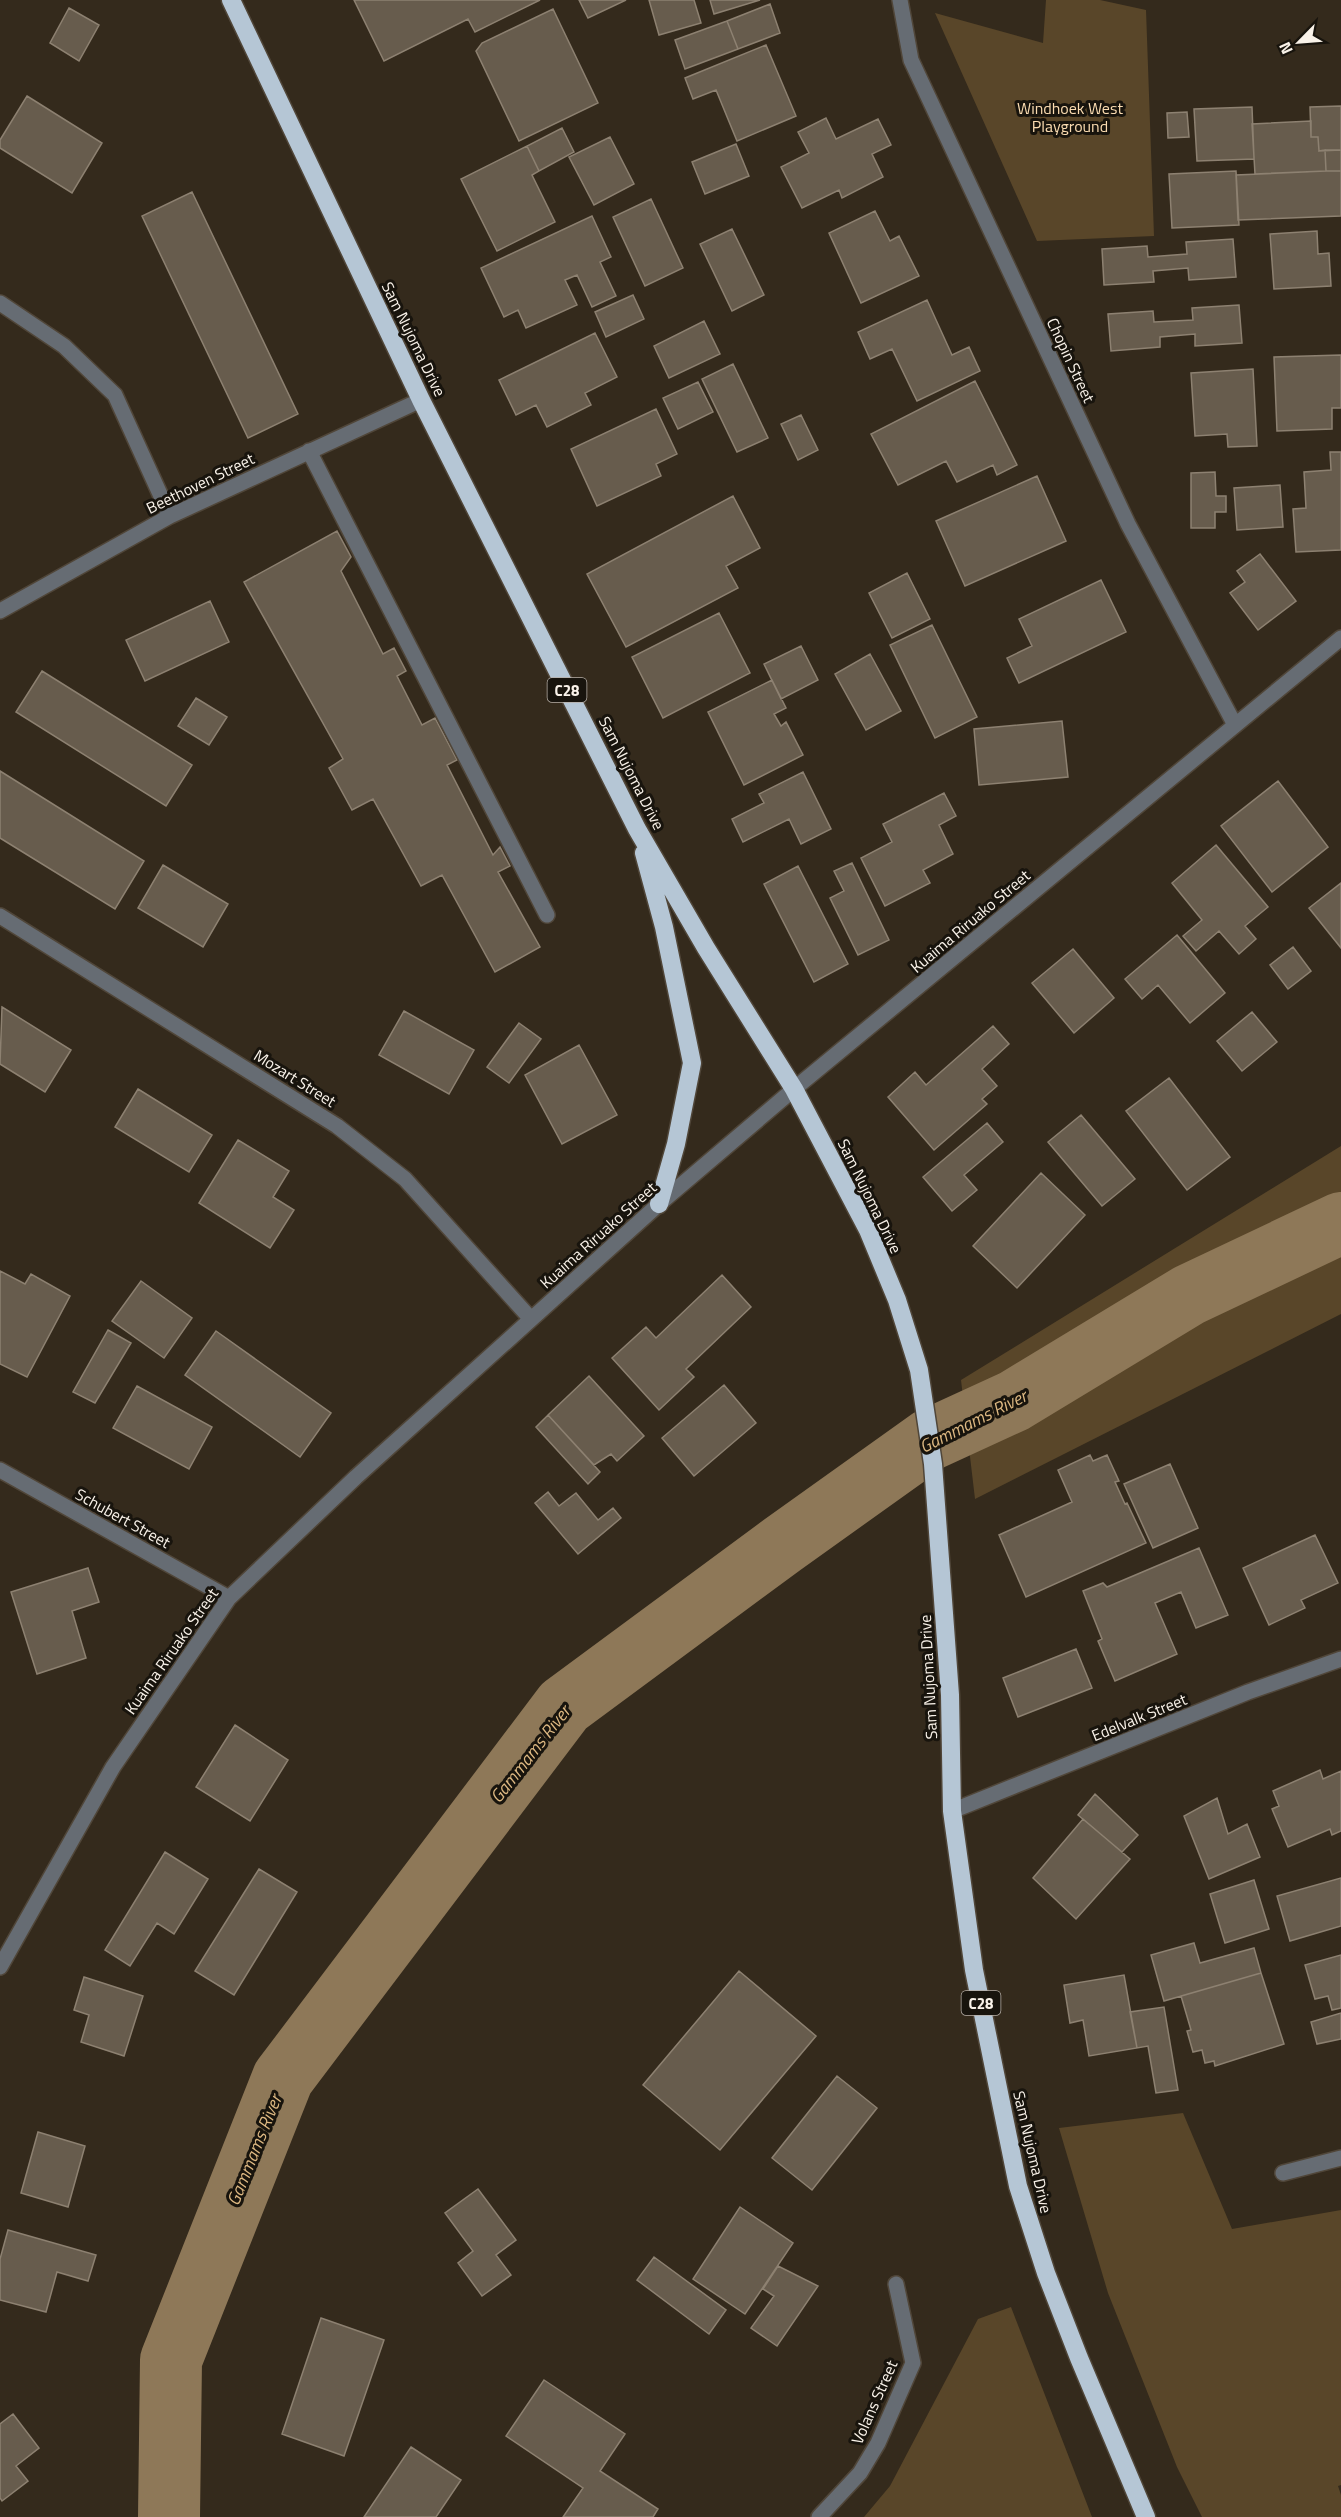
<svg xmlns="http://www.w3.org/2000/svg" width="1341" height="2517" viewBox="0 0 1341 2517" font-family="'Titillium Web',sans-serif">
<rect width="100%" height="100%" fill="#342a1c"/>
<!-- green -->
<path fill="#594629" d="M1046,0H1100L1146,10L1154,236L1037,241L935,13L1043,43Z
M1341,1146V1314L975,1499L961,1380Z
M1183,2113L1232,2229L1341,2210V2485L1338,2486L1341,2495V2517H1202L1177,2467L1108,2293L1059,2128Z
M1011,2307L1092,2517H864L890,2486L978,2319Z"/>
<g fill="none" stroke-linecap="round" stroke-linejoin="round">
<!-- river -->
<path stroke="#8e7858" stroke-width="62" d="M169,2517L171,2360L283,2078L564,1706L782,1545L929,1440L1014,1401L1189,1295L1341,1223"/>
</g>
<!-- building -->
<path fill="#675c4d" stroke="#8d8171" stroke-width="1.5" d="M354,0H540L475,32L468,19L384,61Z
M579,0H626L588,18Z
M649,0H694L701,23L659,35Z
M710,0H760L714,14Z
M770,4L780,33L738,49L727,21Z
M69,8L99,25L79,61L50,43Z
M553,9L598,103L519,141L476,51L482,43Z
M727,21L738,49L685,69L675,40Z
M766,45L796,116L737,141L716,90L693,99L685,78Z
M27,96L102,143L72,193L0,148V140Z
M1341,106V150L1319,151L1318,137H1311L1310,107Z
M1252,107L1254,159L1197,161L1194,109Z
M1187,112L1189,137L1168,138L1167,113Z
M826,118L836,139L878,119L891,145L872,154L883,177L842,198L839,190L802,208L781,167L809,153L798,132Z
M1311,121V137H1318L1319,151L1325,150L1326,171L1255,174L1252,124Z
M562,128L574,152L539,171L527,146Z
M610,137L634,184L594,205L569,157Z
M736,144L749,176L705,194L692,162Z
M527,146L539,171L532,175L555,222L497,251L461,179Z
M1325,150H1341V171H1326Z
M1236,171L1239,225L1172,228L1169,174Z
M1326,171H1341V216L1238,220L1236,175Z
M192,192L298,414L248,438L142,216Z
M651,199L683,268L645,286L613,217Z
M875,211L890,241L899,236L919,276L861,303L829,233Z
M592,216L611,257L600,262L616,296L592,307L577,275L565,280L577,305L526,328L518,310L504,317L481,268Z
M732,229L764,295L732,311L700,244Z
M1317,231L1318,254L1329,253L1331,286L1274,289L1270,234Z
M1233,239L1236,277L1189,280L1188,268L1153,271L1154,282L1104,285L1102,249L1147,246L1148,257L1187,254L1186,242Z
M633,295L644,319L606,337L595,312Z
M927,300L952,355L969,347L980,371L917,401L892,349L870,359L858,332Z
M1239,305L1242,343L1195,346V334L1160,337V347L1111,351L1108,314L1153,311L1154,322L1193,320L1192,308Z
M704,321L720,354L669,378L654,346Z
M595,333L617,377L585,393L591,405L547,427L536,405L516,415L499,380Z
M1341,355V408H1332V429L1277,431L1274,357Z
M733,364L768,438L737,452L702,379Z
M1253,369L1257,446L1228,447L1227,434L1195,436L1191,373Z
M975,381L1017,465L997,475L993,465L957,482L946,461L898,485L871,434Z
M698,382L713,412L678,429L663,398Z
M656,409L677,454L656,464L661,476L597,506L571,449Z
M801,415L818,450L798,460L781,424Z
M1330,452H1341V550L1296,552L1293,509L1306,508L1304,472L1331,470Z
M1215,472L1216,496H1226V512H1215V528H1191V473Z
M1037,476L1066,541L965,586L936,521Z
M1280,485L1283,527L1237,530L1234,488Z
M733,496L760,548L726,566L738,588L626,647L587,574Z
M337,531L351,557L341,571L383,654L394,648L406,671L397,676L422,725L435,718L457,760L447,765L493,855L500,847L510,866L498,872L540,947L495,972L442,875L421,886L373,799L352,810L329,768L343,759L244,582Z
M1260,554L1296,601L1258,630L1230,593L1245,582L1237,571Z
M907,573L930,619L892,638L869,593Z
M1101,580L1126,632L1019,683L1007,658L1032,646L1019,619Z
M210,601L229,642L145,681L126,640Z
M719,613L750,673L663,718L632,657Z
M932,625L977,717L935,738L890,645Z
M801,646L818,680L781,699L764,664Z
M870,654L901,711L866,730L835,674Z
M42,671L192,765L166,806L16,712Z
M772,680L786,708L774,714L781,726L786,722L803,755L744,785L708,712Z
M196,698L227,717L209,745L178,726Z
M1062,721L1068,777L979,785L974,729Z
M0,771L144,861L115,909L0,838Z
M803,772L831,829L801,844L789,819L743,842L732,819L764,803L759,794Z
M1278,781L1328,847L1272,892L1221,826Z
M944,793L956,816L939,825L953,854L923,870L930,883L885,906L861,858L892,842L883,824Z
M1216,845L1268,907L1245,926L1256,939L1239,954L1219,931L1196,951L1183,936L1202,920L1172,883Z
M852,863L889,940L858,955L830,898L844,891L834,871Z
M163,865L228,904L203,947L138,908Z
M798,866L848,964L814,982L764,884Z
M1341,883V948L1309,908Z
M1177,935L1225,993L1190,1023L1158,985L1142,999L1125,979Z
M1293,947L1311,971L1288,989L1270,965Z
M1073,949L1114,998L1074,1033L1032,983Z
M2,1007L71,1050L45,1092L0,1064Z
M404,1011L474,1050L449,1094L379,1055Z
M1252,1012L1277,1042L1242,1071L1217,1041Z
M519,1023L541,1039L509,1083L487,1067Z
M993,1026L1009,1044L982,1069L997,1086L982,1099L987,1104L934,1150L888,1097L915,1072L926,1085Z
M579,1045L617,1115L562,1144L525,1075Z
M1169,1078L1230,1157L1187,1190L1126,1111Z
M138,1089L212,1135L189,1172L115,1127Z
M1081,1115L1135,1179L1102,1206L1048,1142Z
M987,1123L1003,1142L964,1175L977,1190L952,1211L923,1177Z
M238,1140L289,1171L273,1197L294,1210L270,1248L199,1203Z
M1041,1173L1085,1215L1017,1288L973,1246Z
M0,1271L25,1284L31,1274L70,1296L27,1377L0,1364Z
M722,1275L751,1307L686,1369L694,1377L659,1410L612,1358L646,1327L656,1338Z
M141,1281L192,1318L164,1358L112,1321Z
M108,1330L131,1343L95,1403L73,1392Z
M216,1331L331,1413L300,1457L185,1375Z
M589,1376L644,1436L617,1461L611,1454L594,1465L548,1415Z
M724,1385L756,1423L694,1476L662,1438Z
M137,1386L212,1427L189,1469L113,1428Z
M548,1415L600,1472L588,1484L536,1427Z
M1090,1455L1093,1461L1107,1455L1119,1481L1115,1482L1125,1504L1127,1503L1146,1543L1026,1597L999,1535L1072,1502L1058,1470Z
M1170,1464L1198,1528L1153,1548L1124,1484Z
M548,1492L559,1506L576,1493L598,1520L613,1508L621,1518L578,1554L535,1503Z
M1315,1535L1338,1583L1301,1600L1305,1608L1269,1625L1243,1568Z
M1199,1548L1228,1615L1196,1628L1181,1592L1155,1603L1177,1654L1115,1681L1098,1641L1102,1639L1083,1591L1103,1583L1107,1587Z
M88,1568L99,1602L72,1611L86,1658L37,1674L11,1592Z
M1076,1649L1092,1688L1018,1717L1003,1678Z
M235,1725L288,1760L250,1821L196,1787Z
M1320,1770L1323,1779L1341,1771V1831L1332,1835L1330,1829L1288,1847L1272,1809L1279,1806L1273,1791Z
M1095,1794L1138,1835L1122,1852L1078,1815Z
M1217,1798L1228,1834L1247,1824L1260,1857L1209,1879L1184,1816Z
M1083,1819L1130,1859L1076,1919L1033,1878Z
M165,1852L208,1879L174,1934L157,1923L130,1966L105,1950Z
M259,1869L297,1892L234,1995L195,1971Z
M1341,1878V1926L1290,1941L1277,1896Z
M1254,1880L1269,1929L1225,1943L1210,1894Z
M1194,1943L1200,1963L1254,1948L1261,1973L1164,2001L1151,1955Z
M1341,1955V2008L1332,2010L1328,1996L1315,1999L1305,1965Z
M739,1971L816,2036L720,2150L643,2085Z
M1261,1973L1284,2044L1215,2066L1214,2061L1205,2063L1202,2050L1193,2052L1187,2031L1191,2030L1181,1996Z
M1124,1975L1137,2048L1089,2056L1083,2020L1070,2023L1064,1985Z
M84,1977L143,1996L124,2056L81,2042L89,2015L74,2010Z
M1164,2007L1178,2090L1156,2093L1148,2046L1137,2048L1130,2012Z
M1341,2013V2039L1317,2044L1311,2022Z
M837,2076L877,2108L812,2190L772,2158Z
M38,2132L85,2146L68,2207L21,2193Z
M478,2189L516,2240L496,2255L511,2275L482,2296L458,2263L473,2251L445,2213Z
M740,2207L793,2243L745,2314L693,2279Z
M8,2230L96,2255L88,2281L57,2272L46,2312L0,2300V2259Z
M654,2257L726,2310L709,2334L637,2280Z
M778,2266L818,2286L777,2346L751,2328L774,2296L763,2289Z
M321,2318L384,2340L344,2456L282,2434Z
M544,2380L625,2434L600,2471L658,2509L653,2517H563L583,2488L506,2436Z
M13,2414L39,2448L16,2466L28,2481L2,2501L0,2498V2424Z
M411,2447L461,2480L436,2517H364Z"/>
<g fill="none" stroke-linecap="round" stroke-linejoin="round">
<defs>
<path id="minor" d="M900,0L911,60L1128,524L1235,725
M0,303L64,346L115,395L170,516
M309,451L547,915
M0,611L170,516L421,400
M0,916L337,1126L405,1179L531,1319
M0,1470L229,1598
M952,1811L1248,1692L1341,1659
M0,1967L113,1767L229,1598L356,1477L659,1204L794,1089L1341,638
M1283,2173L1341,2158
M819,2517L860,2473L878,2443L913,2363L896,2284"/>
<path id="highway" d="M231,0L421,400L637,829L706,948L794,1089L868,1230L897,1300L919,1370L933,1464L950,1695L952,1811L974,1970L1018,2186L1046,2273L1079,2358L1146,2517
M644,853L664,927L692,1063L676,1144L659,1204"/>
</defs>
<!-- minor casing -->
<use href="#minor" stroke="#504639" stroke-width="18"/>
<!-- highway casing -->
<use href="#highway" stroke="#504639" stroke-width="21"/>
<!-- minor -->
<use href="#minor" stroke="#666c73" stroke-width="15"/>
<!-- highway -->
<use href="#highway" stroke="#b5c6d5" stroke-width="18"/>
</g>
<g text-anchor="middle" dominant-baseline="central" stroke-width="6" stroke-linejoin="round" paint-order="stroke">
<!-- shield labels -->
<g fill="#18140d" stroke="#b6afa7" stroke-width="1.5">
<rect x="547.5" y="678" width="39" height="24" rx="4.5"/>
<rect x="961.5" y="1991" width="39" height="24" rx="4.5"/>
</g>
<g font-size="15" font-weight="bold" fill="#f9f2e9">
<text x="567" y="690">C28</text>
<text x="981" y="2003">C28</text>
</g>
<!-- park labels -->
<g font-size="16" fill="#fbdcb1" stroke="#18140d">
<text x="1070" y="108">Windhoek West<tspan x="1070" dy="18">Playground</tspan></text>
</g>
<!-- street labels -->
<g font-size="16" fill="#f9f2e9" stroke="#18140d">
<text transform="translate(414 339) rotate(64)">Sam Nujoma Drive</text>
<text transform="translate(1071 360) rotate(65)">Chopin Street</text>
<text transform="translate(200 483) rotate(-26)">Beethoven Street</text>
<text transform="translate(632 773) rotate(63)">Sam Nujoma Drive</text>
<text transform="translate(970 921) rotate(-40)">Kuaima Riruako Street</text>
<text transform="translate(295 1078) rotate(32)">Mozart Street</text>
<text transform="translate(870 1196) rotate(64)">Sam Nujoma Drive</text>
<text transform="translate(598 1235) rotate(-42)">Kuaima Riruako Street</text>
<text transform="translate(123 1518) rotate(29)">Schubert Street</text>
<text transform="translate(171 1651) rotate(-55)">Kuaima Riruako Street</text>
<text transform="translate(928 1677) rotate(-93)">Sam Nujoma Drive</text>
<text transform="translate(1139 1717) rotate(-22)">Edelvalk Street</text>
<text transform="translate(1033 2152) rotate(77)">Sam Nujoma Drive</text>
<text transform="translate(874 2402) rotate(-66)">Volans Street</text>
</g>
<!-- water labels -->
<g font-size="18" font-style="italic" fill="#ddb882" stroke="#18140d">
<text transform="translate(973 1421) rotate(-27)">Gammams River</text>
<text transform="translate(530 1754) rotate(-52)">Gammams River</text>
<text transform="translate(254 2150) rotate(-68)">Gammams River</text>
</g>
</g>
<!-- north arrow -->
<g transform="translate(1299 42) rotate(245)" stroke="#18140d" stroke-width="4.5" paint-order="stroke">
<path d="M0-4.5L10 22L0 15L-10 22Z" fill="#f9f2e9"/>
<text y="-9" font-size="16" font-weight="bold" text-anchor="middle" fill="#f9f2e9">N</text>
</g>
</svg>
